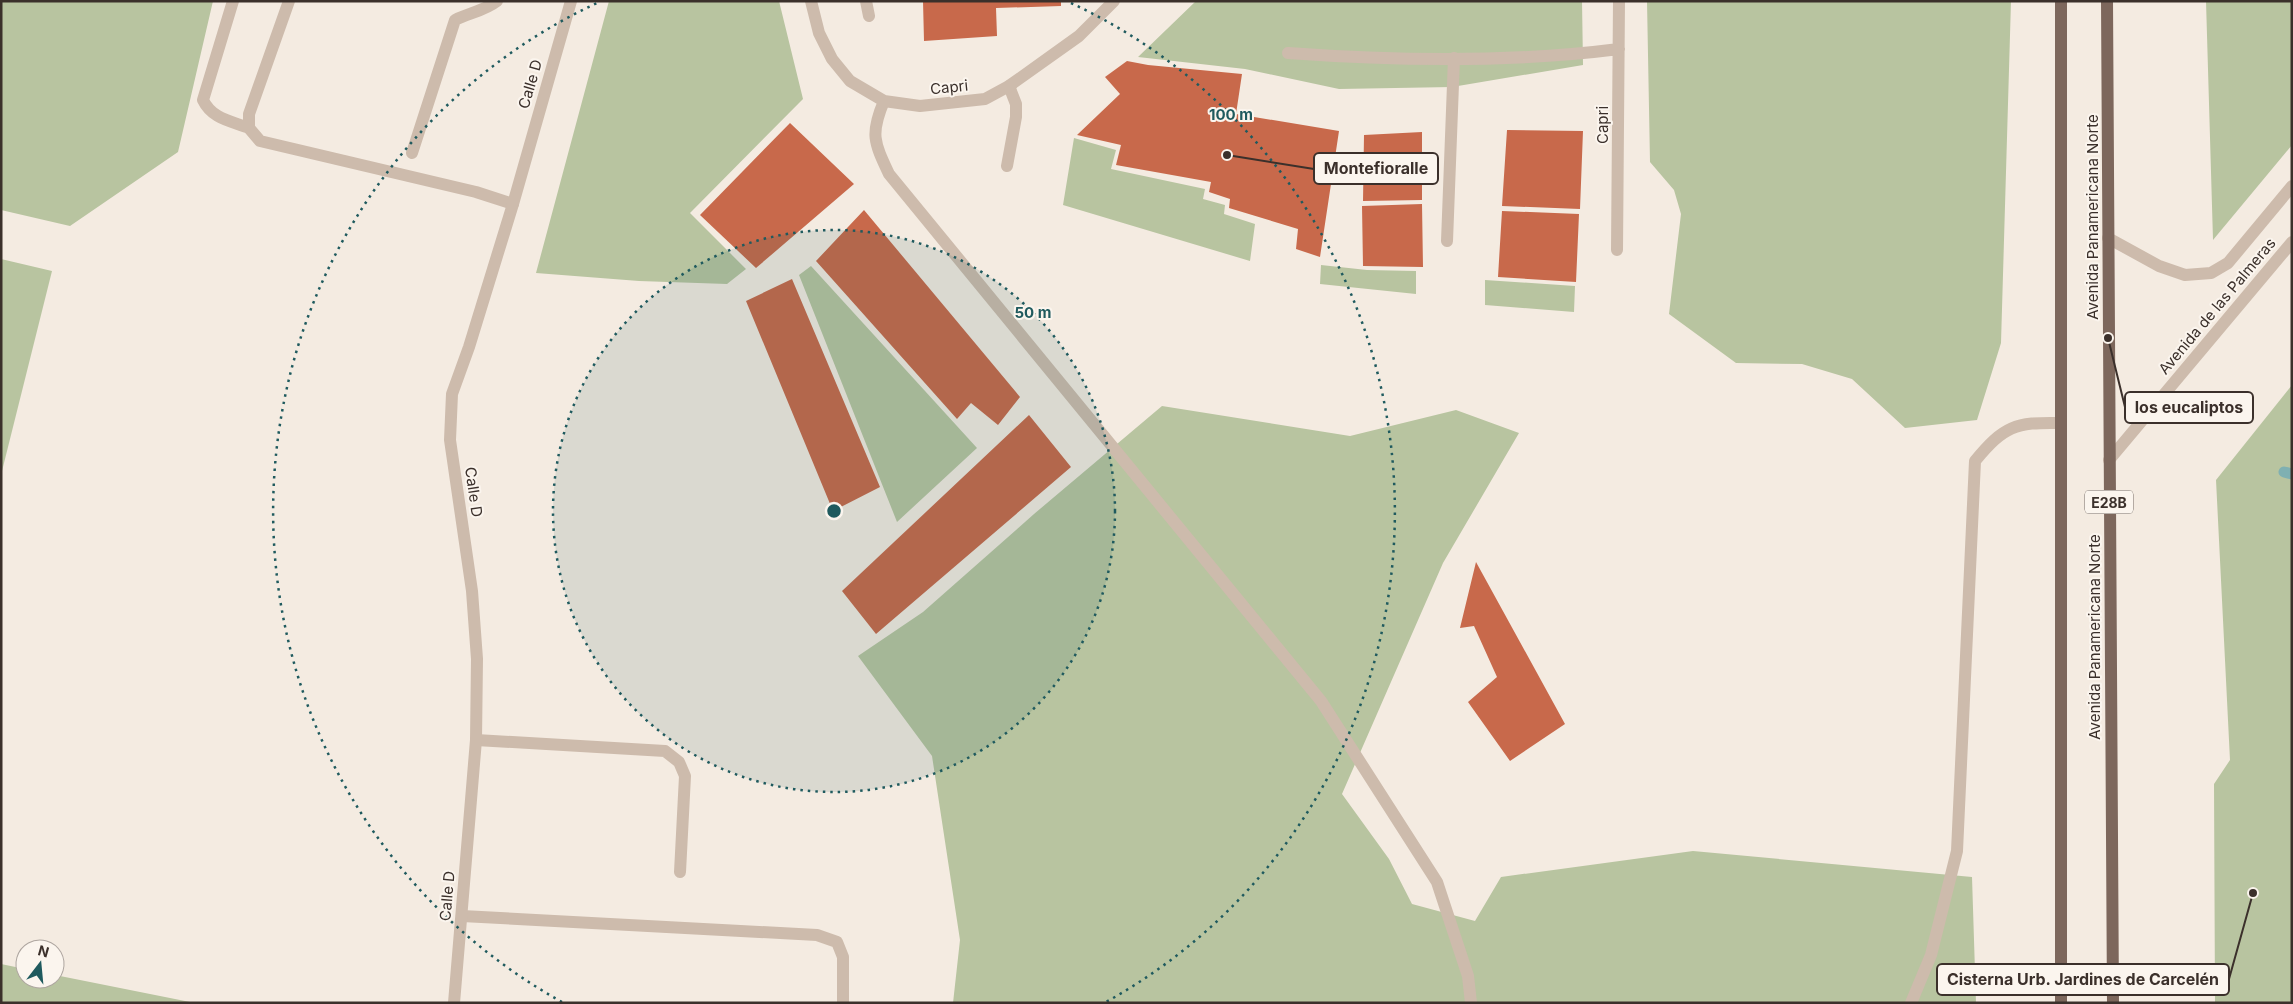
<svg xmlns="http://www.w3.org/2000/svg" width="2293" height="1004" viewBox="0 0 2293 1004" font-family="Inter,sans-serif">
<rect width="100%" height="100%" fill="#f4ebe1"/>
<!-- green -->
<path fill="#b8c4a0" d="M1,1H213L178,152L70,226L1,210Z
M609,1H779L803,99L690,213L746,269L727,284L639,281L536,273Z
M1196,1H1582L1583,65L1452,87L1339,89L1245,69L1138,57Z
M1647,1H2011L2001,343L1977,420L1905,428L1852,379L1802,364L1736,363L1669,314L1681,214L1674,190L1650,162Z
M2206,1H2292V145L2213,240Z
M1074,138L1116,150L1111,169L1205,189L1203,199L1225,205L1224,214L1255,224L1250,261L1063,205Z
M1,259L52,271L1,475Z
M1321,265L1367,270L1416,271V294L1320,284Z
M811,266L977,448L897,522L799,275Z
M1485,280L1575,286L1574,312L1485,305Z
M2292,385V1003H2215L2214,784L2230,760L2216,480Z
M1162,406L1350,436L1456,410L1519,433L1443,563L1342,794L1389,859L1412,904L1475,921L1501,877L1693,851L1972,877L1976,1003H953L960,940L932,756L858,656L923,612L1034,514Z
M1,964L25,969V979H55V975L195,1003H1Z"/>
<g fill="none" stroke-linecap="round" stroke-linejoin="round">
<!-- stream -->
<path stroke="#7fb0b2" stroke-width="11" d="M2284,472L2292,474"/>
</g>
<!-- building -->
<path fill="#c8694b" d="M923,1H1061V6L996,8L997,36L924,41Z
M1127,61L1148,65L1242,74L1236,114L1339,131L1320,257L1296,249L1298,229L1229,208L1230,199L1209,192L1211,182L1116,165L1121,145L1077,135L1120,94L1105,77Z
M790,123L854,184L756,268L700,215Z
M1507,130L1583,131L1580,209L1502,206Z
M1422,132V200L1363,201L1364,135Z
M1422,204L1423,267L1363,266L1362,206Z
M864,210L1020,397L998,425L971,403L957,419L816,261Z
M1502,211L1579,214L1576,282L1498,277Z
M792,279L880,487L833,511L746,301Z
M1029,415L1071,467L876,634L842,591Z
M1476,562L1565,724L1510,761L1468,702L1497,677L1474,626L1460,628Z"/>
<g fill="none" stroke-linecap="round" stroke-linejoin="round">
<!-- service -->
<path stroke="#cdbbac" stroke-width="12" d="M233,1L203,100C212,119 231,121 249,128
M289,1L249,114V128L260,141L476,192L513,204
M412,153L455,20C469,13 484,11 497,1
M1007,166L1016,117V104L1009,86
M476,740L665,751L679,762L685,776L680,872
M462,916L817,935L837,942L843,957V1003"/>
<!-- minor -->
<path stroke="#cdbbac" stroke-width="12" d="M811,1L819,33L832,59L850,81L884,101L920,106L985,99L1009,86L1079,36L1114,1
M866,1L869,16
M1288,53C1398,61 1510,63 1619,49
M884,101C870,134 874,142 889,174L1321,701L1437,882L1468,976L1471,1003
M2108,238L2159,266L2185,275L2211,273L2228,263L2292,186
M1447,241L1454,58
M1617,250L1619,1
M2109,460L2292,242
M454,1003L476,740L477,659L472,591L450,440L452,394L469,347L513,204L571,1
M1911,1003L1931,955L1957,851L1975,461C2004,426 2015,422 2060,423"/>
<!-- primary -->
<path stroke="#7d675c" stroke-width="12" d="M2061,1V1003
M2107,1L2113,1003"/>
</g>
<!-- distance rings -->
<circle cx="834" cy="511" r="281" fill="#1f5a5e" fill-opacity=".12"/>
<g fill="none" stroke="#1f5a5e" stroke-width="2.5" stroke-dasharray="2.5 5">
<circle cx="834" cy="511" r="281"/>
<path d="M562 1002A561 561 0 0 1 597 3M1071 3A561 561 0 0 1 1106 1002"/>
</g>
<g text-anchor="middle" dominant-baseline="central" stroke-width="4" stroke-linejoin="round" paint-order="stroke">
<!-- shield labels -->
<rect fill="#fbf5ee" stroke="#756b66" stroke-width="1" x="2085" y="490.5" width="48" height="23" rx="4"/>
<g font-size="14" font-weight="bold" fill="#3b302b">
<text x="2109" y="502">E28B</text>
</g>
<!-- street labels -->
<g font-size="15" fill="#3b302b" stroke="#fbf5ee">
<text transform="translate(530 84) rotate(-74)">Calle D</text>
<text transform="translate(949 87) rotate(-6)">Capri</text>
<text transform="translate(1602 125) rotate(-90)">Capri</text>
<text transform="translate(2092 217) rotate(-90)">Avenida Panamericana Norte</text>
<text transform="translate(2217 306) rotate(-50)">Avenida de las Palmeras</text>
<text transform="translate(474 492) rotate(82)">Calle D</text>
<text transform="translate(2094 637) rotate(-90)">Avenida Panamericana Norte</text>
<text transform="translate(447 896) rotate(-85)">Calle D</text>
</g>
</g>
<circle cx="834" cy="511" r="8" fill="#1f5a5e" stroke="#fbf5ee" stroke-width="2.5"/>
<g font-size="15" text-anchor="middle" font-weight="bold" fill="#1f5a5e" stroke="#fbf5ee" stroke-width="4" stroke-linejoin="round" paint-order="stroke">
<text x="1231" y="120">100 m</text>
<text x="1033" y="318">50 m</text>
</g>
<!-- callouts -->
<path fill="none" stroke="#3b302b" stroke-width="2" d="M1227 155L1314 169M2108 338L2125 407M2253 893L2229 979"/>
<g fill="#3b302b" stroke="#fbf5ee" stroke-width="2">
<circle cx="1227" cy="155" r="5"/>
<circle cx="2108" cy="338" r="5"/>
<circle cx="2253" cy="893" r="5"/>
</g>
<g fill="#fbf5ee" stroke="#3b302b" stroke-width="2">
<rect x="1314" y="153" width="124" height="31" rx="5"/>
<rect x="2125" y="392" width="128" height="31" rx="5"/>
<rect x="1937" y="964" width="292" height="31" rx="5"/>
</g>
<g font-size="16" text-anchor="middle" font-weight="bold" fill="#3b302b">
<text x="1376" y="174">Montefioralle</text>
<text x="2189" y="413">los eucaliptos</text>
<text x="2083" y="985">Cisterna Urb. Jardines de Carcelén</text>
</g>
<!-- border -->
<rect width="2293" height="1004" fill="none" stroke="#3b302b" stroke-width="5"/>
<!-- north arrow -->
<g transform="translate(40 964) rotate(16)"><circle r="24" fill="#fbf5ee" stroke="#aea6a0"/>
<path d="M0-4L9 19L0 12L-9 19Z" fill="#1f5a5e"/>
<text y="-8" font-size="14" font-weight="bold" text-anchor="middle" fill="#3b302b">N</text>
</g>
</svg>
